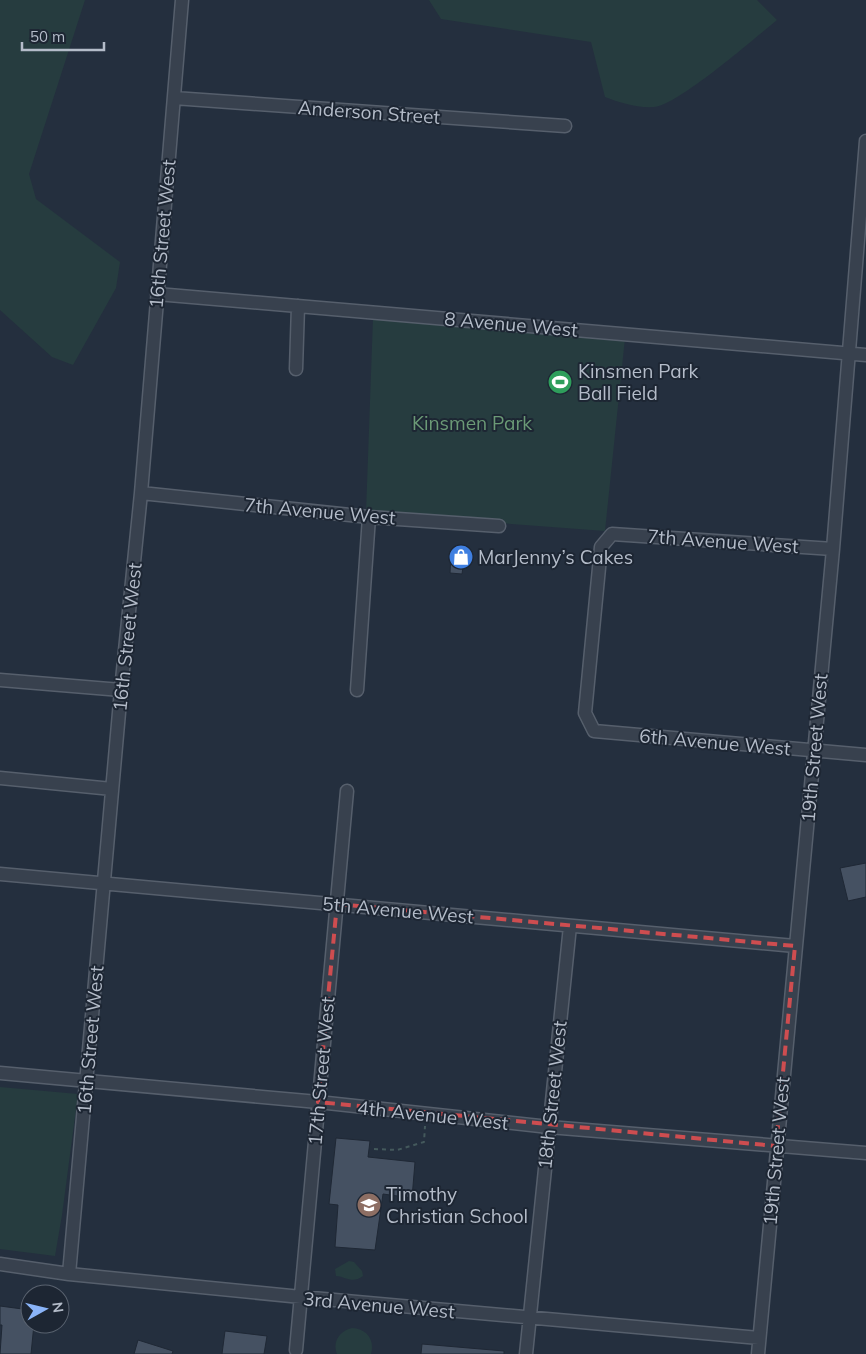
<svg xmlns="http://www.w3.org/2000/svg" width="866" height="1354" viewBox="0 0 866 1354" font-family="Mulish,sans-serif">
<rect width="100%" height="100%" fill="#242f3e"/>
<!-- green -->
<path fill="#263c3f" d="M0,0H85L29,174L36,199L120,262L116,288L73,365L52,357L0,310Z
M429,0H757L777,20C755,38 677,106 654,107C636,108 621,103 605,97L591,42L441,19Z
M373,318L625,338L605,531L366,513Z
M0,1087L78,1094L62,1215L55,1256L0,1249Z
M349,1261L354,1262L362,1271L363,1276C352,1284 347,1277 336,1276L335,1269Z
M352,1328C367,1329 375,1340 371,1354H337C332,1341 340,1331 352,1328Z"/>
<!-- building -->
<path fill="#455162" stroke="#1f2835" d="M451,552L465,553L462,574L450,573Z
M866,863V897L848,901L840,868Z
M336,1138L370,1141L368,1157L415,1162L412,1198L383,1194L375,1250L335,1247L338,1205L329,1204Z
M0,1306L30,1310V1324H34L31,1354H0L2,1325H0Z
M225,1331L267,1336L264,1354H222Z
M138,1340L173,1351L172,1354H134Z
M422,1344L504,1351V1354H421Z"/>
<g fill="none" stroke-linecap="round" stroke-linejoin="round">
<defs>
<path id="minor" d="M174,98L565,126
M157,294L866,355
M296,369L298,306
M141,493L369,517L499,526
M833,549L612,534L601,547L585,713L594,731L866,755
M0,680L121,690
M357,690L369,517
M0,778L112,789
M0,874L795,946
M0,1073L318,1102L549,1127L866,1153
M0,1264L69,1274L301,1297L759,1338
M69,1274L121,690L141,493L182,0
M296,1350L347,791
M526,1354L570,926
M758,1354L833,549L866,141"/>
</defs>
<!-- minor casing -->
<use href="#minor" stroke="#565f6c" stroke-width="15"/>
<!-- path -->
<path stroke="#44595c" stroke-width="2" stroke-dasharray="4 4" stroke-linecap="butt" d="M374,1149L397,1150L424,1142L425,1126"/>
<!-- minor -->
<use href="#minor" stroke="#38414e" stroke-width="12"/>
</g>
<!-- marked area -->
<path fill="none" stroke="#ce4d50" stroke-width="4" stroke-dasharray="10 6" stroke-linejoin="round" d="M337,904L795,946L776,1146L318,1102Z"/>
<!-- icons -->
<defs>
<symbol id="stadium-disc" viewBox="-11 -11 22 22"><circle r="9.5" fill="#2e9e5b" stroke="#1d2633"/><path d="M0-5a6.5 5 0 1 0 0 10a6.5 5 0 1 0 0-10ZM-3.5-1.8h7v3.6h-7Z" fill="#fff"/></symbol>
<symbol id="shop-disc" viewBox="-11 -11 22 22"><circle r="9.5" fill="#3f7fe0" stroke="#1d2633"/><path d="M-5-2.5h2.3a2.7 3.5 0 0 1 5.4 0H5L5.5 6h-11ZM-1.5-2.5h3a1.5 2.3 0 0 0-3 0Z" fill="#fff"/></symbol>
<symbol id="school-disc" viewBox="-11 -11 22 22"><circle r="9.5" fill="#8d6e63" stroke="#1d2633"/><path d="M0-5L7-2L0 1L-7-2ZM-4 1L0 2.5L4 1V4Q0 6-4 4Z" fill="#fff"/></symbol>
</defs>
<g fill-rule="evenodd">
<use href="#stadium-disc" x="546" y="368" width="28" height="28"/>
<use href="#shop-disc" x="447" y="543" width="28" height="28"/>
<use href="#school-disc" x="355" y="1191" width="28" height="28"/>
</g>
<g text-anchor="middle" dominant-baseline="central" stroke-width="4" stroke-linejoin="round" paint-order="stroke">
<!-- street labels -->
<g font-size="19" fill="#b4bcc9" stroke="#1d2633">
<text transform="translate(369 112) rotate(4)">Anderson Street</text>
<text transform="translate(162 234) rotate(-85)">16th Street West</text>
<text transform="translate(511 324) rotate(5)">8 Avenue West</text>
<text transform="translate(320 511) rotate(5)">7th Avenue West</text>
<text transform="translate(723 541) rotate(4)">7th Avenue West</text>
<text transform="translate(127 637) rotate(-84)">16th Street West</text>
<text transform="translate(715 742) rotate(5)">6th Avenue West</text>
<text transform="translate(814 748) rotate(-85)">19th Street West</text>
<text transform="translate(398 910) rotate(5)">5th Avenue West</text>
<text transform="translate(90 1040) rotate(-85)">16th Street West</text>
<text transform="translate(321 1071) rotate(-85)">17th Street West</text>
<text transform="translate(552 1095) rotate(-84)">18th Street West</text>
<text transform="translate(433 1115) rotate(6)">4th Avenue West</text>
<text transform="translate(776 1151) rotate(-85)">19th Street West</text>
<text transform="translate(379 1305) rotate(5)">3rd Avenue West</text>
</g>
<!-- poi labels -->
<g font-size="19" fill="#b4bcc9" stroke="#1d2633" text-anchor="start">
<text x="578" y="371">Kinsmen Park<tspan x="578" dy="22">Ball Field</tspan></text>
<text x="478" y="557">MarJenny’s Cakes</text>
<text x="386" y="1194">Timothy<tspan x="386" dy="22">Christian School</tspan></text>
</g>
<!-- park labels -->
<g font-size="19" fill="#6b9a76" stroke="#1d2633">
<text x="472" y="423">Kinsmen Park</text>
</g>
</g>
<!-- north arrow -->
<g transform="translate(45 1309) rotate(82)"><circle r="24" fill="#1d2633" stroke="#59626f"/>
<path d="M0-4L9 19L0 12L-9 19Z" fill="#8ab4f8"/>
<text y="-8" font-size="14" font-weight="bold" text-anchor="middle" fill="#b4bcc9">N</text>
</g>
<!-- scale -->
<path d="M22 42v8h82v-8" fill="none" stroke="#b4bcc9" stroke-width="2.5"/>
<text x="30" y="42" font-size="15" fill="#b4bcc9" stroke="#1d2633" stroke-width="4" paint-order="stroke">50 m</text>
</svg>
